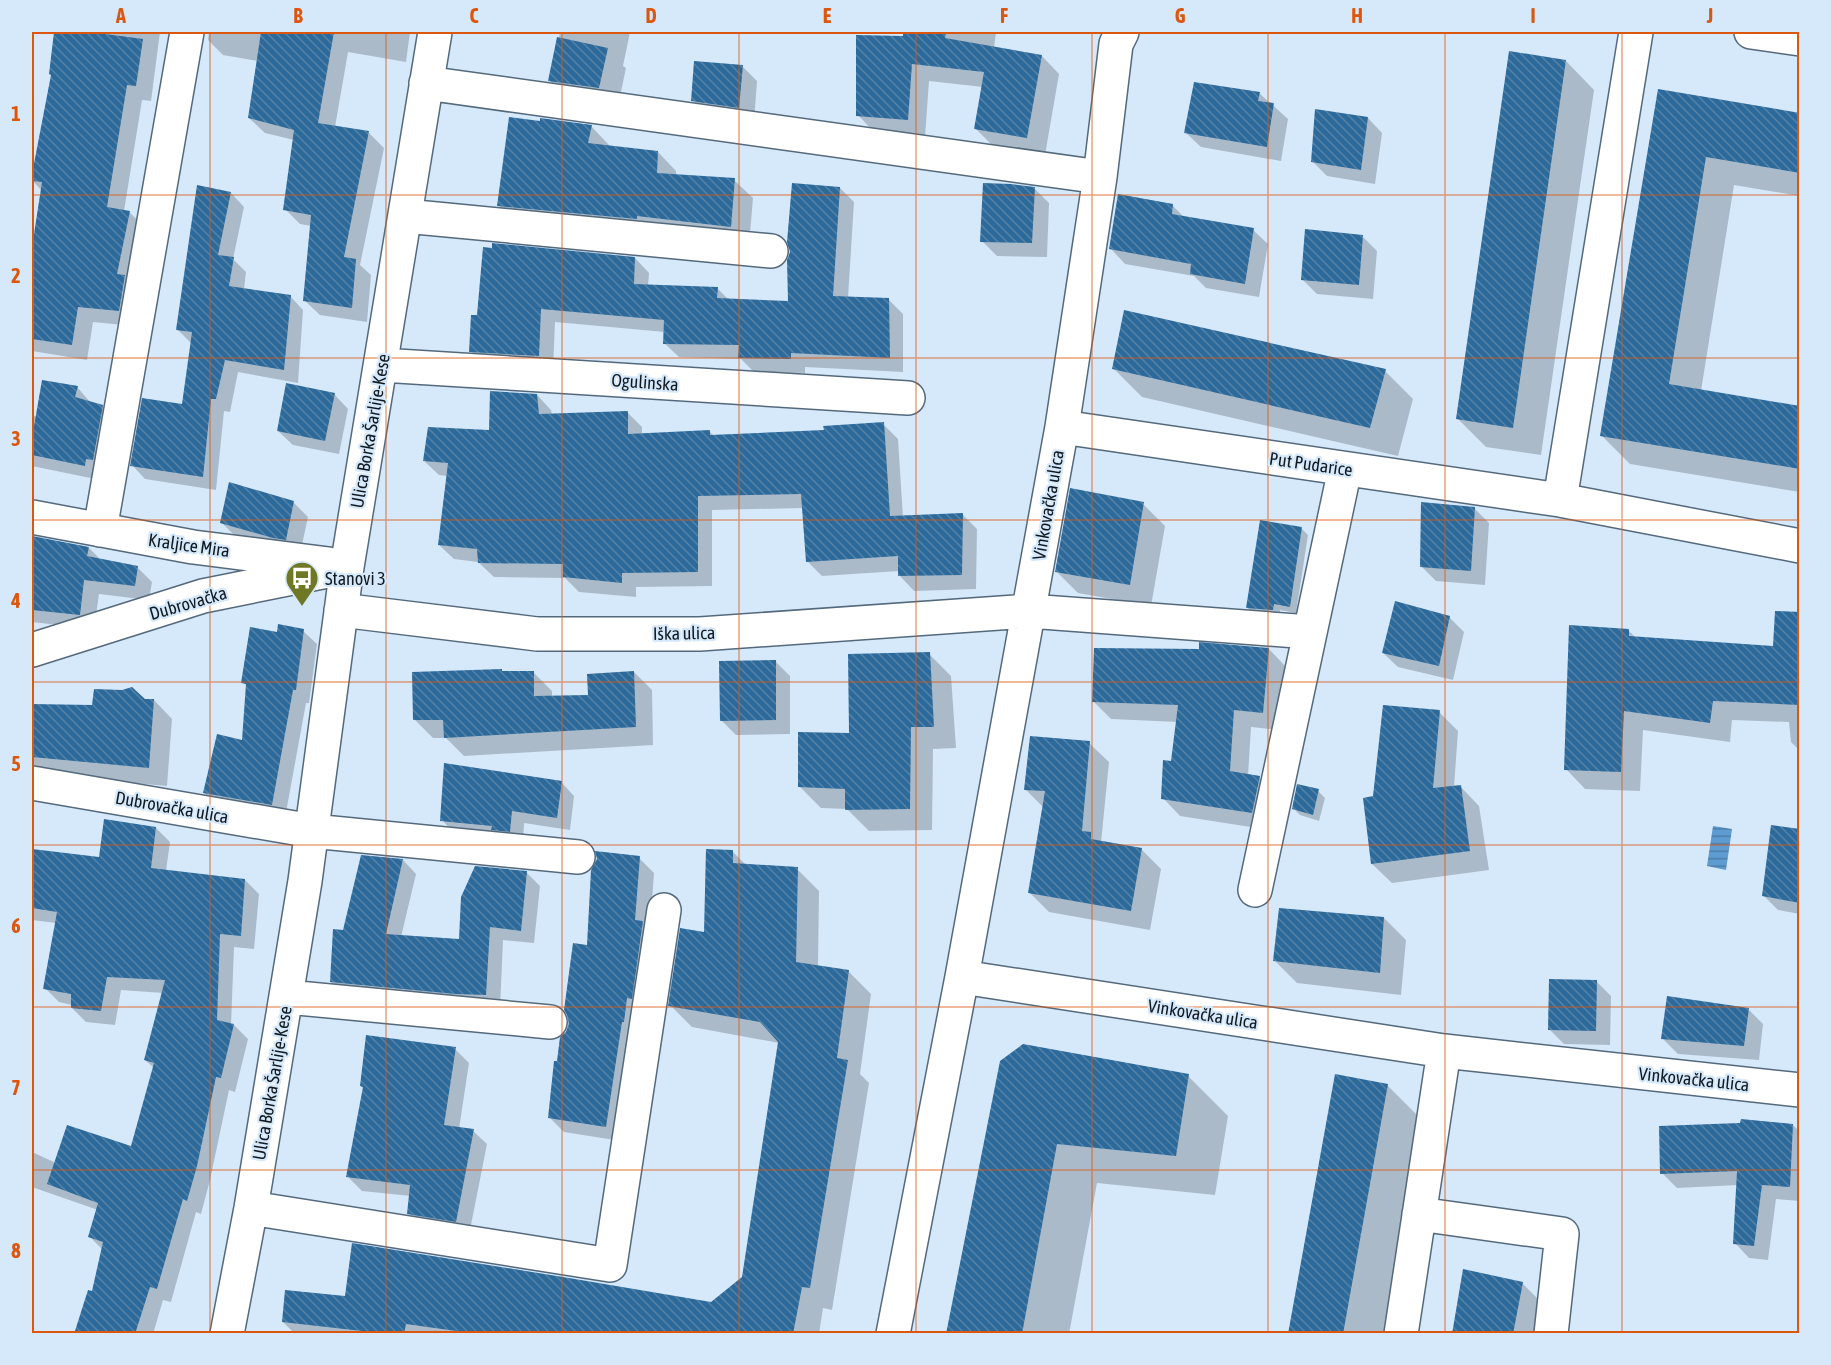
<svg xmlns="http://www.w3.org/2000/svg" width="1831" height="1365" viewBox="0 0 1831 1365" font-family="'Asap Condensed',sans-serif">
<defs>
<pattern id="water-rules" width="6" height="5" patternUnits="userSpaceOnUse" patternTransform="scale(1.5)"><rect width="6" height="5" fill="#5e9bd0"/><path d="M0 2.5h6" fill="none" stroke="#4c7ea8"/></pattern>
<pattern id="building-back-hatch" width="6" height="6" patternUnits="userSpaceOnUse" patternTransform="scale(1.5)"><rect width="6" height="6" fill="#2c6a9c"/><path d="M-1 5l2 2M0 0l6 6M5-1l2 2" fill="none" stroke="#5682a6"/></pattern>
</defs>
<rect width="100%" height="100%" fill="#d6e9fb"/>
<!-- water -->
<path fill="url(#water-rules)" d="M1713,826L1732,829L1726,870L1707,866Z"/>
<!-- shadow -->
<path fill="#0003" d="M56,32H160L151,101L142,100L124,211L129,212L145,227L134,326L93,322L87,360L32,351V256L42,191L32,180L52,76L50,74Z
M209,32H410L406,62L348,52L335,127L369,133L384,148L360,265L371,275L367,322L320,315L304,300L311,226L300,224L285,209L294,140L265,133L249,118L258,61L223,55L208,40Z
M560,32H630L623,66L626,68L618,106L568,99L550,81Z
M905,32H996L994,48L1042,56L1059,74L1045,155L993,146L975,128L983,87L929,81L925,137L875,133L858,115L904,38Z
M1566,61L1594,90L1541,455L1486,447L1458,419Z
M742,66L757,81L754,122L707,115L693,100Z
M1659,91L1800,114V196L1734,185L1701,391L1800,407V492L1630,464L1602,436Z
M1259,93L1288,119L1281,161L1201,147L1186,133Z
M1368,118L1382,133L1375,184L1327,176L1312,161Z
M591,126L609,145V147L658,152L676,171V176L734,180L753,198L749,245L517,224L499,205Z
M840,188L854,202L848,298L889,300L903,314V372L805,367V373L754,372L741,359L679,357L664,343L665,332L555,322L553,370L485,365L471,351L479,317L635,258L649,273L648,286L717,288L729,300L789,302Z
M1034,188L1049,203L1047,257L997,256L982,241Z
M231,193L244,207L233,259L246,272L244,289L290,296L303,310L298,383L238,372L230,412L224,411L216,490L145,479L132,465L183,406L191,343L177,329Z
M1172,205L1185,218L1253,230L1268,244L1259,297L1206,288L1194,276L1125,264L1111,249Z
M1362,236L1377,251L1373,299L1317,294L1302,279Z
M1114,369L1385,371L1413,399L1398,456L1142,397Z
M77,387L91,403L102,406L117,421L100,480L32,466V415L37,417Z
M334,394L348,409L339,454L293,445L278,431Z
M537,395L551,410L552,415L628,413L642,427V435L710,432L715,437L825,432L883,424L898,439L903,517L963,515L977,529L976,589L914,591L900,576L899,571L822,576L807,561L803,508L712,510V586L636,587V597L579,592L565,578L494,577L478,562L454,559L439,545L448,476L439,475L424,461L491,431Z
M293,502L308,517L300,554L236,537L221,522Z
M1143,504L1165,526L1151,606L1078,593L1056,571Z
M1474,508L1489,523L1485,585L1436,581L1421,566Z
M1301,528L1308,535L1296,613L1280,610V617L1254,615L1248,608Z
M32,538L89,548L101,560L137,567L152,582L149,600L99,594L94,629L32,622Z
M1800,614V751L1791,742L1789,722L1732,720L1730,742L1643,730L1640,791L1585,789L1566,769L1628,630L1636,638L1774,647Z
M1449,617L1464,632L1453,680L1398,667L1383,653Z
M303,631L317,644L309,703H306L285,818L218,806L204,793L243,741L248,687L243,682L278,633Z
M1269,649L1286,667L1280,730L1251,727L1248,776L1259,778L1276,795L1270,830L1180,816L1163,798L1173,762L1178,722L1111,719L1093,701L1200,651Z
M929,654L951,676L956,748L933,749L932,830L869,831L847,809L821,808L799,786Z
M775,661L790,676V734L736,735L721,720Z
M503,672L534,673L552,691V697L590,696L634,672L652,690L653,745L464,756L446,738H433L415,720Z
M145,700H154L172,719L167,786L68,777L32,780V705L94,706Z
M1439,712L1458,731L1454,787L1460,786L1479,806L1489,870L1392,883L1372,864L1374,798Z
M1089,743L1109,762L1101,843L1141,849L1161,869L1150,930L1049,912L1030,893L1044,808L1025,789Z
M562,783L574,796L570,830L524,823L523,844L454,833L442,820Z
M1318,791L1325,798L1319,821L1300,815L1293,808Z
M156,828L170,842L166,871L245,880L259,894L254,949L234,947L231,1025H234L248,1039L235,1092L229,1090L210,1180L201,1214L196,1212L171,1302L163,1300L153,1334H76L93,1293L103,1250L90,1237L98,1210L32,1187V1152L56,1163L132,1148L154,1068L145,1060L163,993L121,990L115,1025L86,1022L72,1008V1005L59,1002L45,988L56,923L32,920V850L100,859Z
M1800,831V914L1778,910L1763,895Z
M733,852L746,865L797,869L819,891L818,967L849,972L871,994L860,1074L869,1083L832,1310L823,1308L819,1334H295L283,1322L346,1298L712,1304L744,1278L779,1043L692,1027L670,1005L706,934Z
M362,856L403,860L416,874L401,937L461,940L526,872L540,886L534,943L503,940L500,1008L345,995L331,982Z
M639,858L654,873L650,930L621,1141L564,1132L549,1117L558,1063L588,946Z
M1384,918L1406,940L1401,995L1297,983L1275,961Z
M1596,981L1611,996L1610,1045L1564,1044L1549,1029Z
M1748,1009L1763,1024L1759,1060L1678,1054L1663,1039Z
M455,1049L469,1063L459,1129L473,1131L487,1144L469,1235L423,1227L409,1213L411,1196L362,1191L348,1177L364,1089L361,1086Z
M1001,1062L1188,1076L1228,1116L1215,1195L1097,1183L1069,1334H948Z
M1387,1085L1427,1125L1390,1334H1290Z
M1793,1125L1800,1132V1201L1776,1199L1768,1260L1749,1258L1735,1243L1738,1185L1677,1188L1662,1173Z
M1522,1283L1562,1323L1560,1334H1453Z"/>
<!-- building -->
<path fill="url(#building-back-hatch)" d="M54,32H90L143,39L136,86L127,85L107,207L130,211L117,274L125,275L119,311L78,307L72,345L32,339V247L42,182L32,181V174L51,75L49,74Z
M261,32H334L318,123L369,131L344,257L356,259L352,308L303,301L311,215L283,210L294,130L248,118Z
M903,32H946L945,38L1042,55L1027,138L974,129L984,72L912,64L908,120L856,116V35L903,36Z
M557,37L608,48L599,88L548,81Z
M1509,51L1566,60L1513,428L1456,419Z
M694,61L743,65L739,108L691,101Z
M1194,82L1260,92L1258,101L1274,103L1267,147L1184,133Z
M1658,89L1800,113V173L1706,157L1669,384L1800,406V469L1600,436Z
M1315,109L1368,117L1361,170L1311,162Z
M509,117L540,121V118L592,125L588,143L658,151L657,173L735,178L731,227L637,216V219L497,206Z
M792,183L840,187L833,296L889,298L890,358L791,353V359L738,358L739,345L663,344L664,320L541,309L539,356L469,352L471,315H477L483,247L492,248V243L635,257L634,284L718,287L717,298L788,301L787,260L790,252L787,242Z
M983,183L1011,184L1035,187L1032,243L980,242Z
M197,185L231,192L218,255L234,257L229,286L291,295L284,370L225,360L216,399H211L203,477L130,466L142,398L182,404L192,332L176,330Z
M1118,194L1173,204L1172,214L1254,228L1245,284L1190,274L1191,264L1109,249Z
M1305,229L1363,235L1359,285L1301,280Z
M1124,310L1386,369L1370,428L1112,369Z
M42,380L78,386L75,397L103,405L93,460L86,459L85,466L32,455V438Z
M286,383L335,393L325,441L277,431Z
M490,391L537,394L539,414L628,411V434L710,430V435L824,430L823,426L884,422L890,516L963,513L962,575L898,576V556L806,562L801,494L698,496V572L622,573V583L563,577V564L478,563L477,549L438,545L448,463L423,461L428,427L489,430Z
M229,482L294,501L286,540L273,538L220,523Z
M1070,488L1144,502L1130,585L1055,572Z
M1421,502L1475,507L1471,571L1420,567Z
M1260,520L1302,527L1290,607L1274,604L1273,610L1246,608Z
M32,536L89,547L87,556L138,566L135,586L84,580L80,615L32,610L34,564L32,563Z
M1395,601L1450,616L1439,666L1382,653Z
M1775,611L1800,612V705L1713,701L1710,723L1624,711L1621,772L1564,770L1569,625L1629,629V636L1773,646Z
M278,624L304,629L296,690H293L272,805L203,793L217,734L242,740L246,684L241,683L250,627L277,632Z
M1199,642L1269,648L1263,713L1234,710L1230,771L1260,776L1252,813L1161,799L1163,760L1171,761L1178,705L1092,702L1094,648L1199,649Z
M930,652L934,727H911L910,809L845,810V789L798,787V732L849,733L848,654Z
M776,660V720L720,721L719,661Z
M502,669V671H534V696L588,695L587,674L634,671L636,727L444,738L443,720H413L412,672Z
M132,687L145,699H154L149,768L32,757V704L92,705L94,689L122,690Z
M1383,705L1440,710L1433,788L1461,785L1470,851L1371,864L1363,798L1373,796Z
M1030,736L1090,741L1082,831L1091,832V839L1142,848L1131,911L1028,893L1045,791L1024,790Z
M444,763L562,781L557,818L512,811L510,832L491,830L492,826L440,821Z
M1297,784L1319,789L1313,815L1292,809Z
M104,819L156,827L151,868L245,879L241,936L220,934L217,1020L234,1024L221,1078L216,1077L197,1166L187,1201L183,1199L157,1289L150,1287L135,1334H74L88,1290L92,1291L103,1242L88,1237L98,1203L47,1184L67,1125L131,1146L154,1063L144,1060L165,980L107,977L101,1011L71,1008V994L43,989L57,912L32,908V849L99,857Z
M1771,825L1800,829V903L1762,896Z
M706,849L733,850V863L798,867L796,962L849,970L837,1058L848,1060L810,1288L802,1287L793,1334H478L406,1324L404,1334H389L282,1322L285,1290L345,1296L352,1243L557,1276L711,1302L742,1277L778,1042L760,1022L668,1006L680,928L704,932Z
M595,851L640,856L635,920L643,921L632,999L627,998L624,1022H622L606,1127L548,1118L554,1061H557L560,1037L566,1032L569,1024L567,1015L564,1010L573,943L587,945L591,870L597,859Z
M361,855L403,859L386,934L459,939L461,897L475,866L527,871L521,931L490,927L486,995L455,994L330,982L333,929L343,930Z
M1279,908L1384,917L1380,973L1273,961Z
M1549,979L1597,980L1596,1031L1548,1030Z
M1667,996L1749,1008L1744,1046L1661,1039Z
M366,1035L456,1047L444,1125L474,1129L456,1222L407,1214L410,1185L346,1177L363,1087L360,1086Z
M1023,1044L1189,1074L1176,1156L1057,1144L1022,1334H946L1000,1061Z
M1335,1074L1388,1084L1343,1334H1288Z
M1741,1119L1793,1124L1790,1187L1762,1185L1754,1246L1733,1244L1737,1171L1660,1174L1659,1126L1740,1123Z
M1463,1269L1523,1282L1513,1334H1452Z"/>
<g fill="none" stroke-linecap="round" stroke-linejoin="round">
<defs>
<path id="minor" d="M1751,32L1800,39
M426,83L1100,177
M405,216L771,251
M381,365L908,398
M1062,427L1560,500L1800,546
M1560,500L1636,32
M32,517L193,547L329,564
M100,530L187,32
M341,610L537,634H700L1029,611L1310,632
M32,650L203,596L347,567
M32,783L312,831L578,857
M1255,890L1345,469
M962,977L1444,1051L1800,1090
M287,997L550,1022
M251,1208L610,1265L664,910
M1419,1214L1562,1234L1551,1334
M227,1334L251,1208L305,881L347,567L435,32
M893,1334L962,977L1062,427L1100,177L1116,44L1122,32
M1401,1334L1444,1051"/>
</defs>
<!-- minor casing -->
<use href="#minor" stroke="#54697b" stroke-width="36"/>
<!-- minor -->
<use href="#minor" stroke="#fff" stroke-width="33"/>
</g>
<!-- grid -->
<path fill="none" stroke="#dd560d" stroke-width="1.5" stroke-opacity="0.55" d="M210,32V1334M386,32V1334M562,32V1334M739,32V1334M916,32V1334M1092,32V1334M1268,32V1334M1445,32V1334M1622,32V1334M32,195H1800M32,358H1800M32,520H1800M32,682H1800M32,845H1800M32,1007H1800M32,1170H1800"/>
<!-- icons -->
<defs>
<symbol id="bus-pin" viewBox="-11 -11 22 30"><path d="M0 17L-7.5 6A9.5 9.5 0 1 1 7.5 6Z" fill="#6f7925" stroke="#d6e9fb"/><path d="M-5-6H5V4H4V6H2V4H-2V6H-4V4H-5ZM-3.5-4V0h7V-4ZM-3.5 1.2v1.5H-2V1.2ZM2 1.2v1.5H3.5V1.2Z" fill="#fff"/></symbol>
</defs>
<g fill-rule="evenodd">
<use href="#bus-pin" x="283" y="559" width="38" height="52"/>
</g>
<g text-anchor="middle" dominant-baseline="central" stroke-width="4.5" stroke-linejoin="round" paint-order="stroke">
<!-- street labels -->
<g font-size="18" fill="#111920" stroke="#d6e9fb">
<text transform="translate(645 382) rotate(4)">Ogulinska</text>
<text transform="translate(370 431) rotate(-80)">Ulica Borka Šarlije-Kese</text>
<text transform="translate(1311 464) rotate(8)">Put Pudarice</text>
<text transform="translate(1048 505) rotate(-80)">Vinkovačka ulica</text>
<text transform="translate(189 545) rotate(8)">Kraljice Mira</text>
<text transform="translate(188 603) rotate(-16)">Dubrovačka</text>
<text transform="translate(684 633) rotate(-1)">Iška ulica</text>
<text transform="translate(172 807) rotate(10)">Dubrovačka ulica</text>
<text transform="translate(1203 1014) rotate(9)">Vinkovačka ulica</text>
<text transform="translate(1694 1079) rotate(6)">Vinkovačka ulica</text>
<text transform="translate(272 1083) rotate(-80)">Ulica Borka Šarlije-Kese</text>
</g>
<!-- poi labels -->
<g font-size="18" fill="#111920" stroke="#d6e9fb" text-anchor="start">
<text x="325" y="578">Stanovi 3</text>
</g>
</g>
<!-- border -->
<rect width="1831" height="1365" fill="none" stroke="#d6e9fb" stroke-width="66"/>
<rect x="33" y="33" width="1765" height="1299" fill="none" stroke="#dd560d" stroke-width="2"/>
<g font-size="20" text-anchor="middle" font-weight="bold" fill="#dd560d">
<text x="121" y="23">A</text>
<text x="298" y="23">B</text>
<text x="474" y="23">C</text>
<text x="651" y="23">D</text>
<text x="827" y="23">E</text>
<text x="1004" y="23">F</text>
<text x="1180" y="23">G</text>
<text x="1357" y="23">H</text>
<text x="1533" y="23">I</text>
<text x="1710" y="23">J</text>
<text x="16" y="121">1</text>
<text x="16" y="283">2</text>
<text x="16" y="446">3</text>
<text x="16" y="608">4</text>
<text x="16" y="771">5</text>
<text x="16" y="933">6</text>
<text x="16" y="1095">7</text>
<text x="16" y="1258">8</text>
</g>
</svg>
